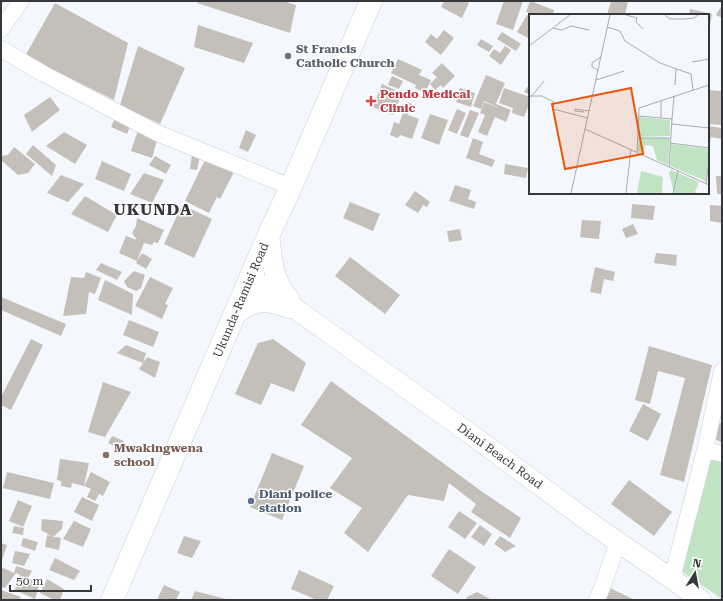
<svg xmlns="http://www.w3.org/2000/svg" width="723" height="601" viewBox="0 0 723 601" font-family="'Roboto Serif',serif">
<rect width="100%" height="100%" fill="#f4f8fe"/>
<!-- green -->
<path fill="#c0e3c3" d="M708,457L722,460V599L675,567Z"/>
<!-- building -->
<path fill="#c4bfb8" d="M198,1H283L296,5L290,33L197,3Z
M444,1H465L469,3L462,18L441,7Z
M504,1H523L513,30L496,24Z
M530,1L554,10L553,15H536L526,12Z
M611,1H628L625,15H607Z
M55,3L128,43L114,100L25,56Z
M722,5V18L716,15Z
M690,9L712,14L709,32L708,15H689Z
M527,15L530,17V35L528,38L517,32Z
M198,25L253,43L244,63L194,47Z
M444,30L454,38L441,55L425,42L431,34L437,39Z
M502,32L521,44L516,51L497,39Z
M481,39L493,46L489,52L477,45Z
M138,46L185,68L160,124L120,105Z
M505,46L511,50L501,65L489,56L494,49L500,53Z
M398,59L422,70L419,75L431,80L425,93L415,88L416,85L391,73Z
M442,63L455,76L443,88L441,85L435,90L430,84L437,77L432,73Z
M486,75L505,83L495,106L484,101L481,109L473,106Z
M392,76L403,81L399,89L388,85Z
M530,83V95L524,92Z
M382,84L402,93L393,115L373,107Z
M460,88L475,93L471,107L456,102Z
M504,88L530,97V102L524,117L512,113L513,108L499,103Z
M708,90L722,91L721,125L708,124Z
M50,97L60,110L32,132L24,115Z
M407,102L412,104L408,115L419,119L412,139L400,135L398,138L390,135L394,122L399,124Z
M484,102L499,108L495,106L496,104L511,110L506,122L495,117L487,136L478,132L485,115L480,113Z
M457,109L466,113L457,134L448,130Z
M470,110L479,113L468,138L460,135Z
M430,114L448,120L439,145L421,138Z
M115,118L131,124L127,134L111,127Z
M708,126L722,128V139L711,137L709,148H708Z
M138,130L158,137L152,158L131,151Z
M246,130L256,135L248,152L239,148Z
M64,132L87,145L75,164L46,146Z
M473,138L483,142L479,154L495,160L492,167L466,158Z
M33,145L56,165L52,176L26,154Z
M14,147L35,164L28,173L18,175L1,160V156L8,155Z
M192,155L200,156L197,170L190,169Z
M155,156L171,165L166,174L149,165Z
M205,160L234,172L220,199L217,197L209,213L185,201Z
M102,161L131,174L124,191L95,179Z
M505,164L528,168L526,178L504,174Z
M144,173L164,180L152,203L130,194Z
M61,175L84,184L68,202L47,193Z
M716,176H722V194H717Z
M455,185L471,190L468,199L476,202L474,209L449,201Z
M415,191L430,202L427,207L423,205L418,213L405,205Z
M85,196L117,215L108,232L71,214Z
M350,202L380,214L373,231L343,218Z
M632,204L655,206L653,220L631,218Z
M182,205L212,219L194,258L164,244Z
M710,205L722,206V223L710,221Z
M137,218L164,230L158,243L154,242L152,245L144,243L137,261L142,253L152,259L146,269L136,263L137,261L119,253L126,236L137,240L132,233L136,226Z
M582,220L601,221L599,239L580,237Z
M633,224L638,234L626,238L622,229Z
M460,229L462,240L449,242L447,231Z
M656,253L677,255L676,266L654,263Z
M350,257L400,295L385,314L335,276Z
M101,263L122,272L117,280L96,270Z
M595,267L615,272L613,281L604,279L601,294L590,292Z
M134,271L145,275L141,288L136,291L127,287L124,281Z
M86,272L101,278L95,294L89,292L86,314L63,316L71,277L84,278Z
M150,277L173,288L165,304L168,305L162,319L135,306Z
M105,280L133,294L132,315L98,300Z
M1,297L66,324L61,336L1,310Z
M129,320L159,332L153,347L123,335Z
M31,339L43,345L11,410L1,405V397Z
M273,339L306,363L294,392L271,383L261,405L235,394L258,343Z
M126,345L146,353L143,363L117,353Z
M649,346L712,365L684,482L660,475L685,378L658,371L650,404L635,400Z
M147,357L160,362L155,378L139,369Z
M331,381L484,493L521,518L510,538L471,512L476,504L449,483L444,501L408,495L368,552L344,533L362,508L330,488L352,458L301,425Z
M103,382L131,392L105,437L88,432Z
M643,404L661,414L648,441L629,431Z
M720,423L722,424V443L712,437Z
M112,436L124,441L121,449L108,443Z
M272,453L304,466L282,520L250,507Z
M60,459L89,463L84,486L91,472L110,482L103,496L99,494L95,501L87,497L91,489L84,486L72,483L71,488L61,486V481L57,480Z
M7,472L54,483L50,499L3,488Z
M629,480L672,512L654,536L611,504Z
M82,497L99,505L92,521L74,512Z
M18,500L32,506L23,527L9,521Z
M459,511L477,523L465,539L448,527Z
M42,519L63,521L62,529L53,537L41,530Z
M74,521L91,529L83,547L63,539Z
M480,525L492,534L484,546L471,537Z
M14,526L24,528L23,535L12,533Z
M47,535L61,538L59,550L45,547Z
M184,536L201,541L192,558L177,553Z
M500,536L516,546L505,552L500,548L494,544Z
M23,538L38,542L35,551L21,546Z
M1,543L7,545L1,563Z
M449,549L476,567L458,594L431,576Z
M15,551L30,554L24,566L12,563Z
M55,558L80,571L74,580L49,570Z
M16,566L32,571L28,578L40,583L35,599L15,590L20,575L16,573L5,588L1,587V567L14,573Z
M299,570L334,586L327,600H317L291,589Z
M47,579L64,589L60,600H52V599L40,593Z
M164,585L180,592L176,600H157Z
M608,587L635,600H602Z
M1,590L21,597L19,600H1Z
M195,591L226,599V600H191Z
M477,592L492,600H466L467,597Z"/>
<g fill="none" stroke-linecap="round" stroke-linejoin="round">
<defs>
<path id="minor" d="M1,29L21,1
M1,49L44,74L157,133L291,187
M705,450L722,454
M672,579L705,450L722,371
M597,600L602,588L618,542"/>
<path id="major" d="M269,234C272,259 272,280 290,300
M250,279C269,288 285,299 300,312L476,438L592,524L618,542L672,579L701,600
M235,314C257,300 264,299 289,308"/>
<path id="highway" d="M112,600L269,234L291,187L371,1"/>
</defs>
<!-- minor casing -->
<use href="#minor" stroke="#c9cdd4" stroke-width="17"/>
<!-- major casing -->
<use href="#major" stroke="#c9cdd4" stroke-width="21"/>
<!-- highway casing -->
<use href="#highway" stroke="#c9cdd4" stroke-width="23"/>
<!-- minor -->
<use href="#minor" stroke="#fff" stroke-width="16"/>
<!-- major -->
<use href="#major" stroke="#fff" stroke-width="20"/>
<!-- highway -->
<use href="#highway" stroke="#fff" stroke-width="22"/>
</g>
<!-- markers -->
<circle fill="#6b7280" stroke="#fff" stroke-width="1.5" cx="288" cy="56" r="4"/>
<path fill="#e0444e" stroke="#fff" stroke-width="1.5" d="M369 95h4v4h4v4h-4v4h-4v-4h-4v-4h4z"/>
<circle fill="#8d6e63" stroke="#fff" stroke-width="1.5" cx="106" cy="455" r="4"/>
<circle fill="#5c6f8a" stroke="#fff" stroke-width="1.5" cx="251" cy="501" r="4"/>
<g text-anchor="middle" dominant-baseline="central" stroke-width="3" stroke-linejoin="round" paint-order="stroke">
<!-- worship labels -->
<g font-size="12" font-weight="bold" fill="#5b616d" stroke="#fff" text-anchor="start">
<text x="296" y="49">St Francis<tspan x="296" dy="14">Catholic Church</tspan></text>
</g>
<!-- health labels -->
<g font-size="12" font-weight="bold" fill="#be3a42" stroke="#fff" text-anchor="start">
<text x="380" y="94">Pendo Medical<tspan x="380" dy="14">Clinic</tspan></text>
</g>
<!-- street labels -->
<g font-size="12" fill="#36373a" stroke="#fff">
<text transform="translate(241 300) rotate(-67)">Ukunda-Ramisi Road</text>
<text transform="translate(500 456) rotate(36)">Diani Beach Road</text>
</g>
<!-- education labels -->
<g font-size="12" font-weight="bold" fill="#785e54" stroke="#fff" text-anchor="start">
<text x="114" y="448">Mwakingwena<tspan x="114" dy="14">school</tspan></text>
</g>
<!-- service labels -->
<g font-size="12" font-weight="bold" fill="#4e5e75" stroke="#fff" text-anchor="start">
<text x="259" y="494">Diani police<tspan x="259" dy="14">station</tspan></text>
</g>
<!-- district labels -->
<g font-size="16" font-weight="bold" letter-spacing="1" fill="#36373a" stroke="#fff">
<text x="153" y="209">UKUNDA</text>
</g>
</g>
<!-- overview -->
<g transform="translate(529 14)">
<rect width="180" height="180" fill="#f4f8fe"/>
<path d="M110,103L141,106V122L109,123ZM110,124H141L139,151L128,146L124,132L116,131L115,140L108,137ZM142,130L180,135L177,167L141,152ZM142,156L170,168L166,178L169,179H145L140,159ZM112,157L134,163L133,179H108Z" fill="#c0e3c3"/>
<path fill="none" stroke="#a8abb0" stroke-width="1" d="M97,1L108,4L107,8L114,15M136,1L141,5H156L165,4L169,1M78,13L91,17L96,27L131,49L162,60L164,76M24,14L33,16L42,12L60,16M0,32L41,1M163,48L180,45M69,56L63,53V49L72,43M67,66L95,57M146,71L147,55M0,82H13L25,88L24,95L59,104M2,83L15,67M132,87V104L143,105L140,153M55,98L46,97V95L60,97M110,102L132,104M143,105L145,82M143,110L180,114M56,115L180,171M109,124H141M141,129L180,134M108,138L110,94L180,71M177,170L180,145M42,179L81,1M97,179L102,135M144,179L149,157"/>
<path fill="#e8590c" fill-opacity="0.15" stroke="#e8590c" stroke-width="2" d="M102,74L114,140L36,155L23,90Z"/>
<rect width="180" height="180" fill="none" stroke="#36373a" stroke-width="2"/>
</g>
<!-- border -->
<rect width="723" height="601" fill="none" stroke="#36373a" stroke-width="4"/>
<!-- north arrow -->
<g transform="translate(695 573) rotate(11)" stroke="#ffffff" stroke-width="3" paint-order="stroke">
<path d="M0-3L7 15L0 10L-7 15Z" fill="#36373a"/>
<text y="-6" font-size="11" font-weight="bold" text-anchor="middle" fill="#36373a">N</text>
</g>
<!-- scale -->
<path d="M10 585v6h81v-6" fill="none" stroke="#36373a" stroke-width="2"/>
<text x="16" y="585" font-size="12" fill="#36373a" stroke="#ffffff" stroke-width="3" paint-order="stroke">50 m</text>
</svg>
